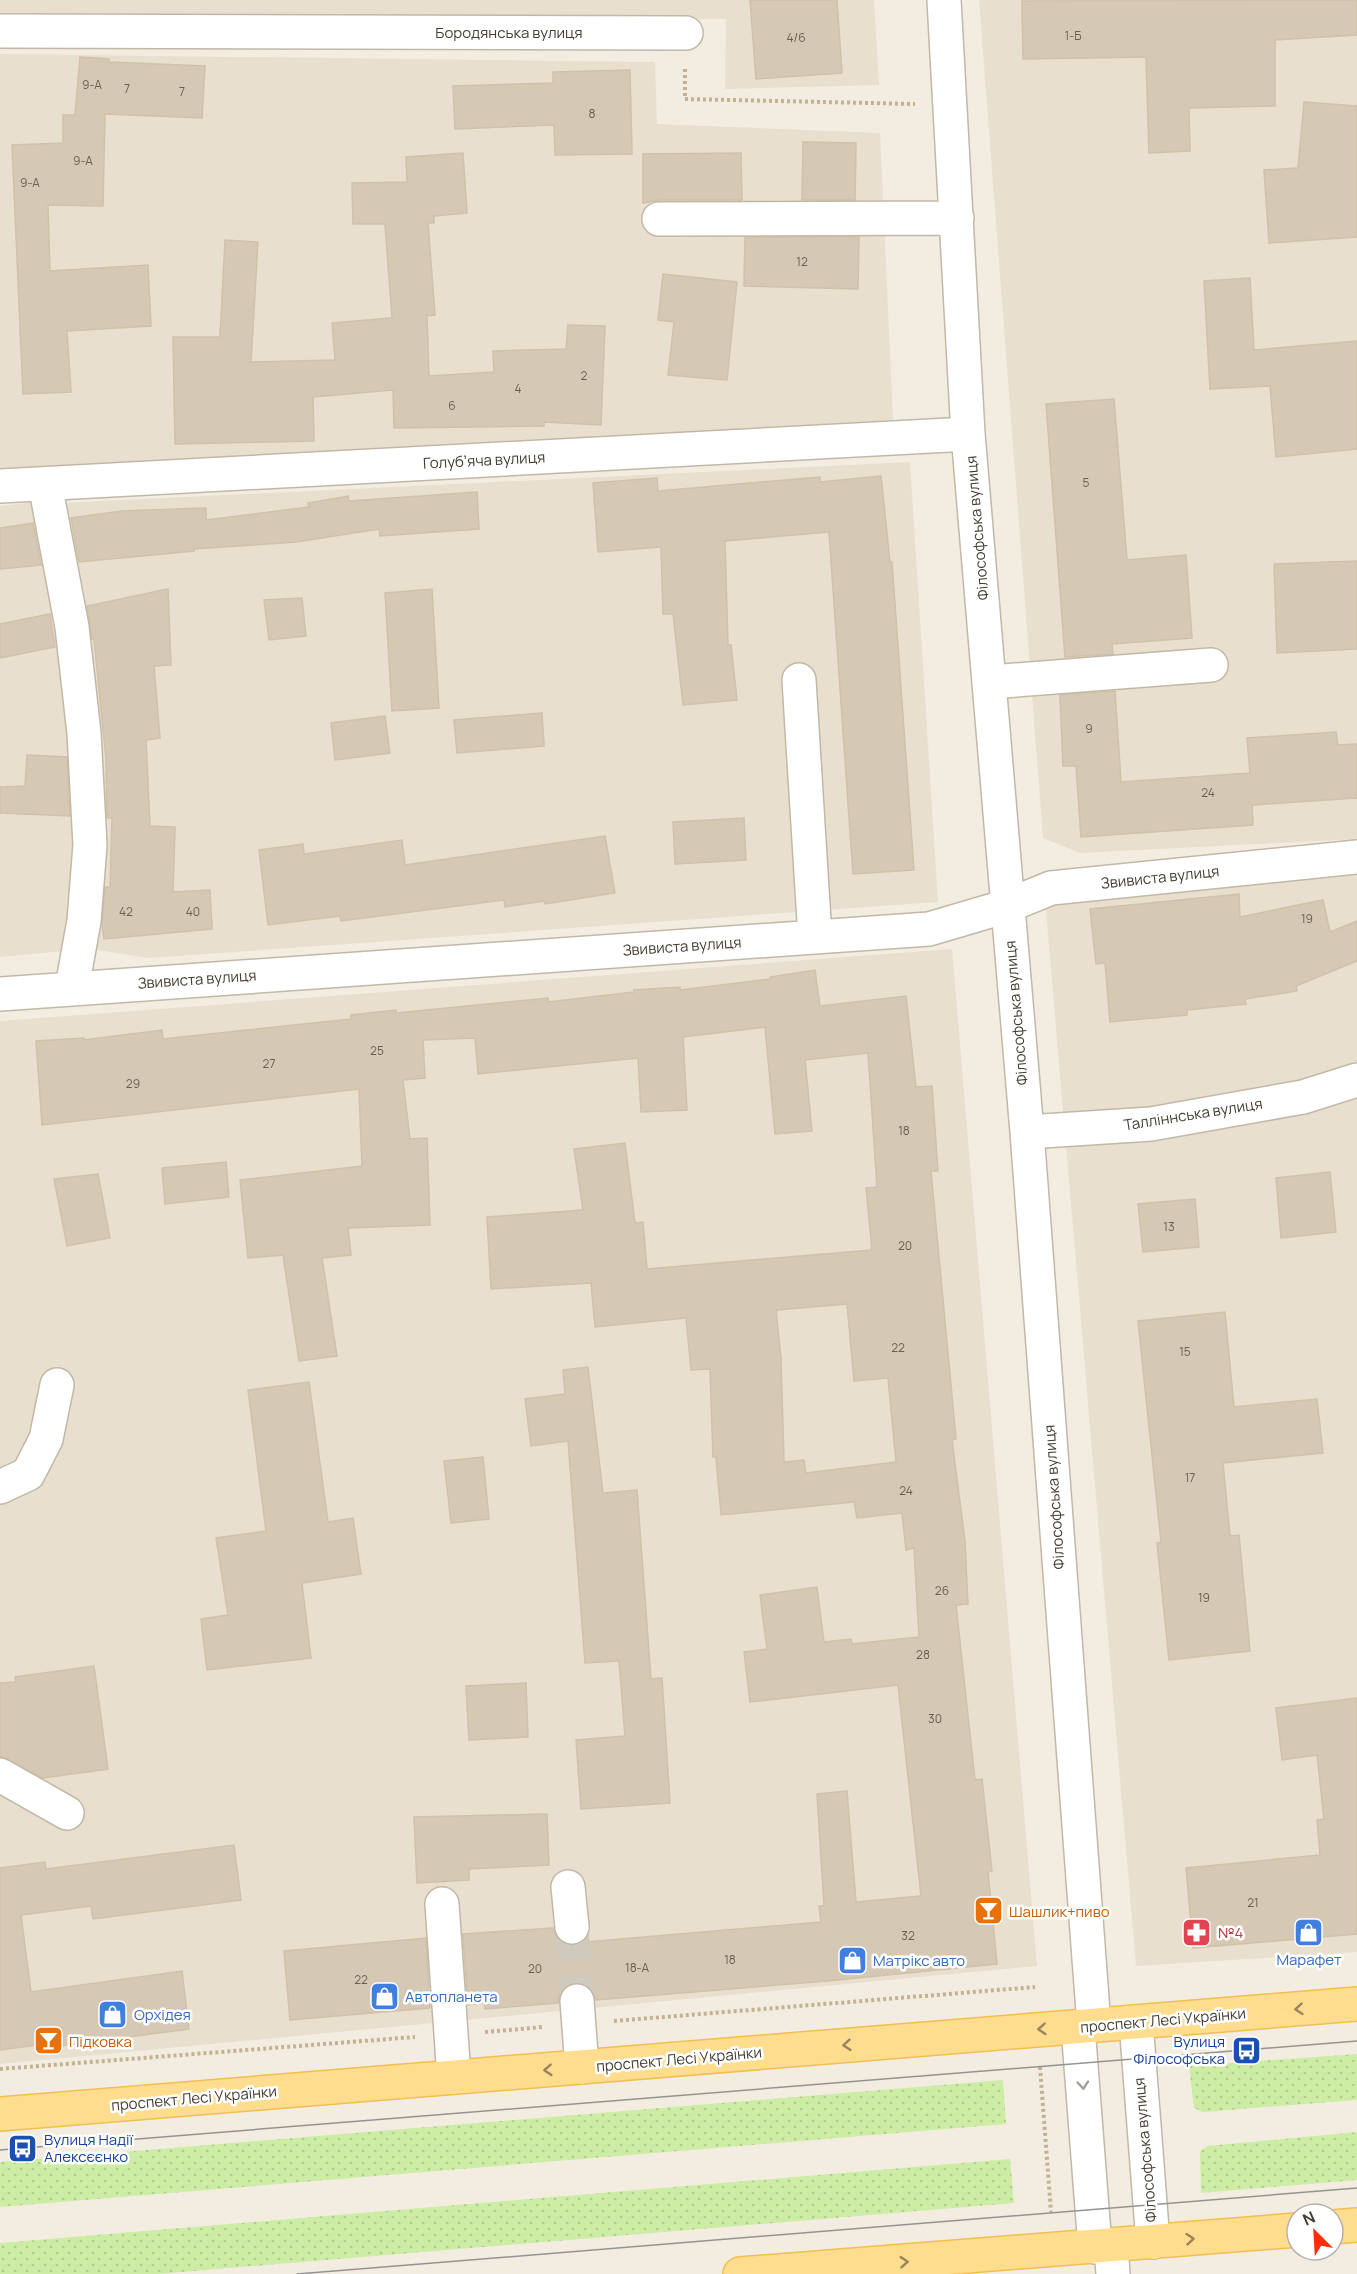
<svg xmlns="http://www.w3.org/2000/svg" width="1357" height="2274" viewBox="0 0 1357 2274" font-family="Manrope,sans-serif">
<defs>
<pattern id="grass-dots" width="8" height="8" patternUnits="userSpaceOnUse" patternTransform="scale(1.5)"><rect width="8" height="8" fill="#cdeda4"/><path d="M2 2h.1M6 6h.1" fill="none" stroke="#b1cc8e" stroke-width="1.8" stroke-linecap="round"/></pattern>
</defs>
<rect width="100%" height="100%" fill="#f3ede1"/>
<!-- residential -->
<path fill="#e8dfce" d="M0,0H874L879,85L725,89L726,19L0,18Z
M979,0H1357V839L1080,853L1043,838Z
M0,54L655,62L657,124L880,133L893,420L0,473Z
M910,462L938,902L149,958L91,949L60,503Z
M36,502L77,737L75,950L0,957V506Z
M1357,871V1952L1136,1966L1045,899Z
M952,949L1037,1966L0,2064V1021Z"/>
<!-- grass -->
<path fill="url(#grass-dots)" d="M1357,2054V2100L1203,2112L1194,2108L1189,2066Z
M1003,2080L1006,2124L0,2207V2162Z
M1357,2132V2180L1201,2193L1200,2151L1208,2146Z
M1010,2159L1014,2203L158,2274H0V2243Z"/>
<!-- building -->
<path fill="#d5c9b5" stroke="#d1c1a8" stroke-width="1.5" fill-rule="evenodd" d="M750,0H837L842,73L756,79Z
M1357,0V35L1275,40V106L1189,108L1190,151L1149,153L1146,57L1023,59L1022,1Z
M80,57L109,59V62L205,66L202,118L105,114L103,206L48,205L50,271L148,265L151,326L67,331L71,392L23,394L12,145L63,143V115H75Z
M630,70L632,154L555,155L554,125L455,129L453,86L553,83V72Z
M1304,102L1357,106V237L1269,243L1264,170L1298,168Z
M803,142L856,143L855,200H802Z
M463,153L467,213L434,216V223H428L435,315L427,316L429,376L494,372L493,351L566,349L568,325L605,326L601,425L544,422V426L394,428L393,390L313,397L314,441L175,444L173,337H220L225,240L258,242L251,362L335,360L332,323L392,318L385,224H353L352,183L407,182L406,157Z
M741,153L742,200H659L643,203V154Z
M745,237H859L858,289L744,286Z
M663,274L737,282L727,380L668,375L674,322L658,320Z
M1250,278L1254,350L1357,341V449L1276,457L1270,386L1210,389L1204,281Z
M1114,399L1127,560L1186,555L1192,638L1112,644L1113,654L1065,657L1046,404Z
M881,476L890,562H892L914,870L853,874L829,532L725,541L728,645H731L737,700L683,705L673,614H663L661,547L598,552L593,483L657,478L658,491L820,477V482Z
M477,492L479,529L380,536L379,529L296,542L194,549V551L79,562L71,518L122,511L206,508V520L309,507L308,503L348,496L349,501Z
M33,523L41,565L0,569V528Z
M1357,561V649L1277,653L1274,564Z
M168,589L171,665L154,666L160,738L146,740L150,826L175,827L173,892L210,890L212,929L104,939L102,925L105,887H110L112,818H107L106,759L94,639H92L87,606Z
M432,589L439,708L392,711L385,593Z
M302,598L306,636L269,640L264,600Z
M50,614L55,647L0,658V624Z
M1115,691L1121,782L1250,773L1247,738L1336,732L1338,745L1357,744V798L1252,805L1253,825L1081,837L1076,766H1063L1060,695Z
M542,713L544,746L457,753L454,720Z
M385,716L390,753L335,760L331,723Z
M27,755L67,757L70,816L0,813V787L25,786Z
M744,818L746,860L675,864L673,822Z
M605,836L615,893L545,904L544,901L505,907L504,900L341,921L340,916L268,925L259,850L303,844L304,854L402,840L405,865Z
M1239,894L1240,917L1323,900L1330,932L1357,921V961L1296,986L1297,991L1245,999L1246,1004L1187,1010V1015L1110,1022L1105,963L1096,964L1090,909Z
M815,970L820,1006L906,996L916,1087L932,1086L938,1171H931L956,1439L952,1440L965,1541L968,1604L956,1605L975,1780L982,1779L992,1871L988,1872L997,1964L827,1981L596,2000L592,1990L585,1984L576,1982L566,1986L560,1993L558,2003L485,2009L484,2003L468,2005L463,1934L553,1928L557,1938L565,1944L573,1946L586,1939V1942L821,1922L819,1906H824L817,1794L847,1791L856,1902L921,1896L898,1685L750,1702L744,1652L767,1649L760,1595L817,1587L824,1642L851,1639L852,1644L919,1637L914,1548L906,1550L902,1513L857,1518L854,1502L721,1515L716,1457H713L710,1369L691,1370L686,1318L595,1327L591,1283L491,1289L487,1217L583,1210L574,1149L625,1143L635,1223L643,1222L647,1269L872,1250L866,1188L877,1187L868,1053L805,1060L812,1131L775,1134L765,1027L683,1037L687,1110L641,1112L638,1058L478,1074L475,1038L423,1040L425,1078L403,1080L410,1139L427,1138L430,1225L348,1228L351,1255L322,1258L337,1356L299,1361L283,1255L248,1258L240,1180L362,1166L359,1089L42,1125L36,1041L84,1038V1040L162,1030L163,1039L351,1019V1015L396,1010V1013L548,998V1002L634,992V990L680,987V990L771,979L770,977ZM847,1304L854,1381L888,1378L896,1462L806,1473L804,1460L784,1462L781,1358L776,1310Z
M226,1162L229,1197L165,1204L162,1168Z
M1330,1172L1336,1232L1281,1238L1276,1178Z
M98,1174L110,1238L67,1246L54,1179Z
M1195,1199L1199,1247L1143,1252L1138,1204Z
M1225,1312L1234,1407L1317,1399L1323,1453L1223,1463L1230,1536L1239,1535L1250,1651L1169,1660L1157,1543L1161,1542L1138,1321Z
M588,1367L603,1493L637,1490L651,1679L662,1678L670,1803L581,1809L576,1740L625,1736L619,1661L585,1663L568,1441L531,1446L525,1399L565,1394L563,1370Z
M309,1382L328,1522L353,1518L361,1574L302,1583L311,1658L207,1670L201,1619L228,1615L216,1538L266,1531L248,1390Z
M483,1457L489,1519L451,1523L444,1461Z
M94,1666L108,1769L43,1778L0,1756V1683L16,1682L15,1677Z
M526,1683L528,1737L469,1740L466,1686Z
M1357,1698V1934L1193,1948L1186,1868L1320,1855L1317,1820L1324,1819L1317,1755L1282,1760L1276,1708Z
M547,1814L549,1865L469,1869V1880L417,1883L414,1817Z
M234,1845L241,1900L93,1919L91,1906L21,1915L31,1992L182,1971L189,2029L60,2046L59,2042L0,2050V1868L45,1862L46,1869Z
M426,1938L430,2008L290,2020L284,1951Z"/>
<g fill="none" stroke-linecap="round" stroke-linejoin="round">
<!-- minor-tunnel -->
<path stroke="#d0cabe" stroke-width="33" stroke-dasharray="33 16" stroke-linecap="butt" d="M572,1927L577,2001"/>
<defs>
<path id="minor" d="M944,0L968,434L1027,1132L1094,2025
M0,31L686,33
M659,219L957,218
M45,484L72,627L84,733L90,845L84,921L72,987
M0,486L968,434
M799,680L815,937
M990,682L1211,665
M0,994L929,929L1007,906L1051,888L1357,857
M1027,1132L1151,1124L1303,1097L1357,1080
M0,1487L28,1474L46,1439L57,1385
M0,1775L67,1813
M568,1887L572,1927
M442,1904L454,2077
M577,2001L582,2067
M1136,2022L1153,2242
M1078,2027L1095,2247
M1111,2245L1113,2274"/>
<path id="major" d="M0,2114L1357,2004
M1333,2227L1357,2225
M740,2274L1297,2230"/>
</defs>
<!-- minor casing -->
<use href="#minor" stroke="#c2b8a6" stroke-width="36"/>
<!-- major casing -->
<use href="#major" stroke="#f1bf51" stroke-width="36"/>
<!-- path -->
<path stroke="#c3b192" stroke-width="4" stroke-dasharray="3 3" stroke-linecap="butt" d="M685,69V99L915,104
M614,2021L1035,1987
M485,2032L543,2027
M1040,2067L1051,2212
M0,2069L415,2037"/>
<!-- minor -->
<use href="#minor" stroke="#fff" stroke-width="33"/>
<!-- major -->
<use href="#major" stroke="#ffdd8e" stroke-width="33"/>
<!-- tram -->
<path stroke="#939393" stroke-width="1.5" d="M0,2150L1357,2041
M297,2274L1357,2188"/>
</g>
<!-- one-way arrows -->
<defs><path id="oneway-chevron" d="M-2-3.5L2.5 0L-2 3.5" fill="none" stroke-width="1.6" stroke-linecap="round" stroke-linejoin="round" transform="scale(1.5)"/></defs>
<g stroke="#99855b">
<use href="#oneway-chevron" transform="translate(1299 2009) rotate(175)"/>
<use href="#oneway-chevron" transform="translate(1042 2029) rotate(176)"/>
<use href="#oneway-chevron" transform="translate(847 2045) rotate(175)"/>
<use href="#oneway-chevron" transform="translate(548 2070) rotate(176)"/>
<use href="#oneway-chevron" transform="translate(1190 2239) rotate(-5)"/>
<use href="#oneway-chevron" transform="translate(904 2262) rotate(-4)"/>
</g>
<use stroke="#a29e98" href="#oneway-chevron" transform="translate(1083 2085) rotate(85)"/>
<!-- icons -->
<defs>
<symbol id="bar-square" viewBox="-11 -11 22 22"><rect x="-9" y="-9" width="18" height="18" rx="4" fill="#e8710a" stroke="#fff"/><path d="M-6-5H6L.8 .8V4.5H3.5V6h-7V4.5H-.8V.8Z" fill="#fff"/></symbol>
<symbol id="pharmacy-square" viewBox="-11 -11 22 22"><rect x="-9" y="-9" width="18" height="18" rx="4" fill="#e0444e" stroke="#fff"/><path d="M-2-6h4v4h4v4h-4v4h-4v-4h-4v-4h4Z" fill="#fff"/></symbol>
<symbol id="shop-square" viewBox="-11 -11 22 22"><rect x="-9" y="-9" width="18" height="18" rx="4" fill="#3f7fe0" stroke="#fff"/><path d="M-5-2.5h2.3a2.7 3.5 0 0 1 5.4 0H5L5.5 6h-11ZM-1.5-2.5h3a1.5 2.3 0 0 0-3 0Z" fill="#fff"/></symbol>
<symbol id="bus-square" viewBox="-11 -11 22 22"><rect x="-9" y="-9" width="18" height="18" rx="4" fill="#1a4fb4" stroke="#fff"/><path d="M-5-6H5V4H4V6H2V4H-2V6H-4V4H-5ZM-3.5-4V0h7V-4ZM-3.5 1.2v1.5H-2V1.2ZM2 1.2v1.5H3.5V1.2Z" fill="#fff"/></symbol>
</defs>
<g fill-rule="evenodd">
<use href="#bar-square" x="972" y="1894" width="33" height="33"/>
<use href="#pharmacy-square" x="1180" y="1916" width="33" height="33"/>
<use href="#shop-square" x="1292" y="1916" width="33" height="33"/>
<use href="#shop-square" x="836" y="1944" width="33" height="33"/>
<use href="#shop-square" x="368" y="1980" width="33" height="33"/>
<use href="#shop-square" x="96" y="1998" width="33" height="33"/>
<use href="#bar-square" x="32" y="2024" width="33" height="33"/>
<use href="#bus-square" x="1230" y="2034" width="33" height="33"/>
<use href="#bus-square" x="6" y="2132" width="33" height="33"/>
</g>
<g text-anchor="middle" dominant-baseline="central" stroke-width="5" stroke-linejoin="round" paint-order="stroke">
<!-- number labels -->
<g font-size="12" fill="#696052">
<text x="1073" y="35">1-Б</text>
<text x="796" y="37">4/6</text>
<text x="92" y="84">9-А</text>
<text x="127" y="88">7</text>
<text x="182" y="91">7</text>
<text x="592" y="113">8</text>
<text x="83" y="160">9-А</text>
<text x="30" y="182">9-А</text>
<text x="802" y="261">12</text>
<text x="584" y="375">2</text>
<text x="518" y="388">4</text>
<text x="452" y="405">6</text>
<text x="1086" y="482">5</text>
<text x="1089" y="728">9</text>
<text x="1208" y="792">24</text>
<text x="126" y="911">42</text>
<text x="193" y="911">40</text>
<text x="1307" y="918">19</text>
<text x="377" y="1050">25</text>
<text x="269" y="1063">27</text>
<text x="133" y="1083">29</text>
<text x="904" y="1130">18</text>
<text x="1169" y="1226">13</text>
<text x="905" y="1245">20</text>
<text x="898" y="1347">22</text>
<text x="1185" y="1351">15</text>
<text x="1190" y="1477">17</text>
<text x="906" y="1490">24</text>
<text x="942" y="1590">26</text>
<text x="1204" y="1597">19</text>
<text x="923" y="1654">28</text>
<text x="935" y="1718">30</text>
<text x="1253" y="1902">21</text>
<text x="908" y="1935">32</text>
<text x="730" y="1959">18</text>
<text x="637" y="1967">18-А</text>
<text x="535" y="1968">20</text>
<text x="361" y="1979">22</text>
</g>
<!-- street labels -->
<g font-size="15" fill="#453d31" stroke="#fff">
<text x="509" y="32">Бородянська вулиця</text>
<text transform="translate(484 460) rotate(-3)">Голубʼяча вулиця</text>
<text transform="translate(977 528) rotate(-95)">Філософська вулиця</text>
<text transform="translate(1160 877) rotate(-6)">Звивиста вулиця</text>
<text transform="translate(682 946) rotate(-4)">Звивиста вулиця</text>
<text transform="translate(197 979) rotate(-4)">Звивиста вулиця</text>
<text transform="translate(1016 1013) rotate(-95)">Філософська вулиця</text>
<text transform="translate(1193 1114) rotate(-9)">Талліннська вулиця</text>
<text transform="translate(1054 1497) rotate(-94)">Філософська вулиця</text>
<text transform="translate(1163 2020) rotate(-5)">проспект Лесі Українки</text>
<text transform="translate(679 2059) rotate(-5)">проспект Лесі Українки</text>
<text transform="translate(194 2098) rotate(-5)">проспект Лесі Українки</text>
<text transform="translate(1145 2150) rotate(-95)">Філософська вулиця</text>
</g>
<!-- food labels -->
<g font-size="15" fill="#c56008" stroke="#fff" text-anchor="start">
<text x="1009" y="1911">Шашлик+пиво</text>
<text x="69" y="2041">Підковка</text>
</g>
<!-- health labels -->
<g font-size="15" fill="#be3a42" stroke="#fff" text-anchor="start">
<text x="1218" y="1932">№4</text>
</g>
<!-- shop labels -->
<g font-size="15" fill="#366cbe" stroke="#fff" text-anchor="start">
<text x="1309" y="1959" text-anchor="middle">Марафет</text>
<text x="873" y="1960">Матрікс авто</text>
<text x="405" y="1996">Автопланета</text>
<text x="134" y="2014">Орхідея</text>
</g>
<!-- transit labels -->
<g font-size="15" fill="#164399" stroke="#fff" text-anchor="end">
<text x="1225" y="2041">Вулиця<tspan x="1225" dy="17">Філософська</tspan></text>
<text x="44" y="2139" text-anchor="start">Вулиця Надії<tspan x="44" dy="17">Алексєєнко</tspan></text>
</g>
</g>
<!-- north arrow -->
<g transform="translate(1315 2232) rotate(336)"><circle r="28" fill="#ffffff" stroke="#b5b1ad" stroke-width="1.5"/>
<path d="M0-4.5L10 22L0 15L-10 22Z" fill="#ff2d0c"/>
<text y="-9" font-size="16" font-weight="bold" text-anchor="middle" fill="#453d31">N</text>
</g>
</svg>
